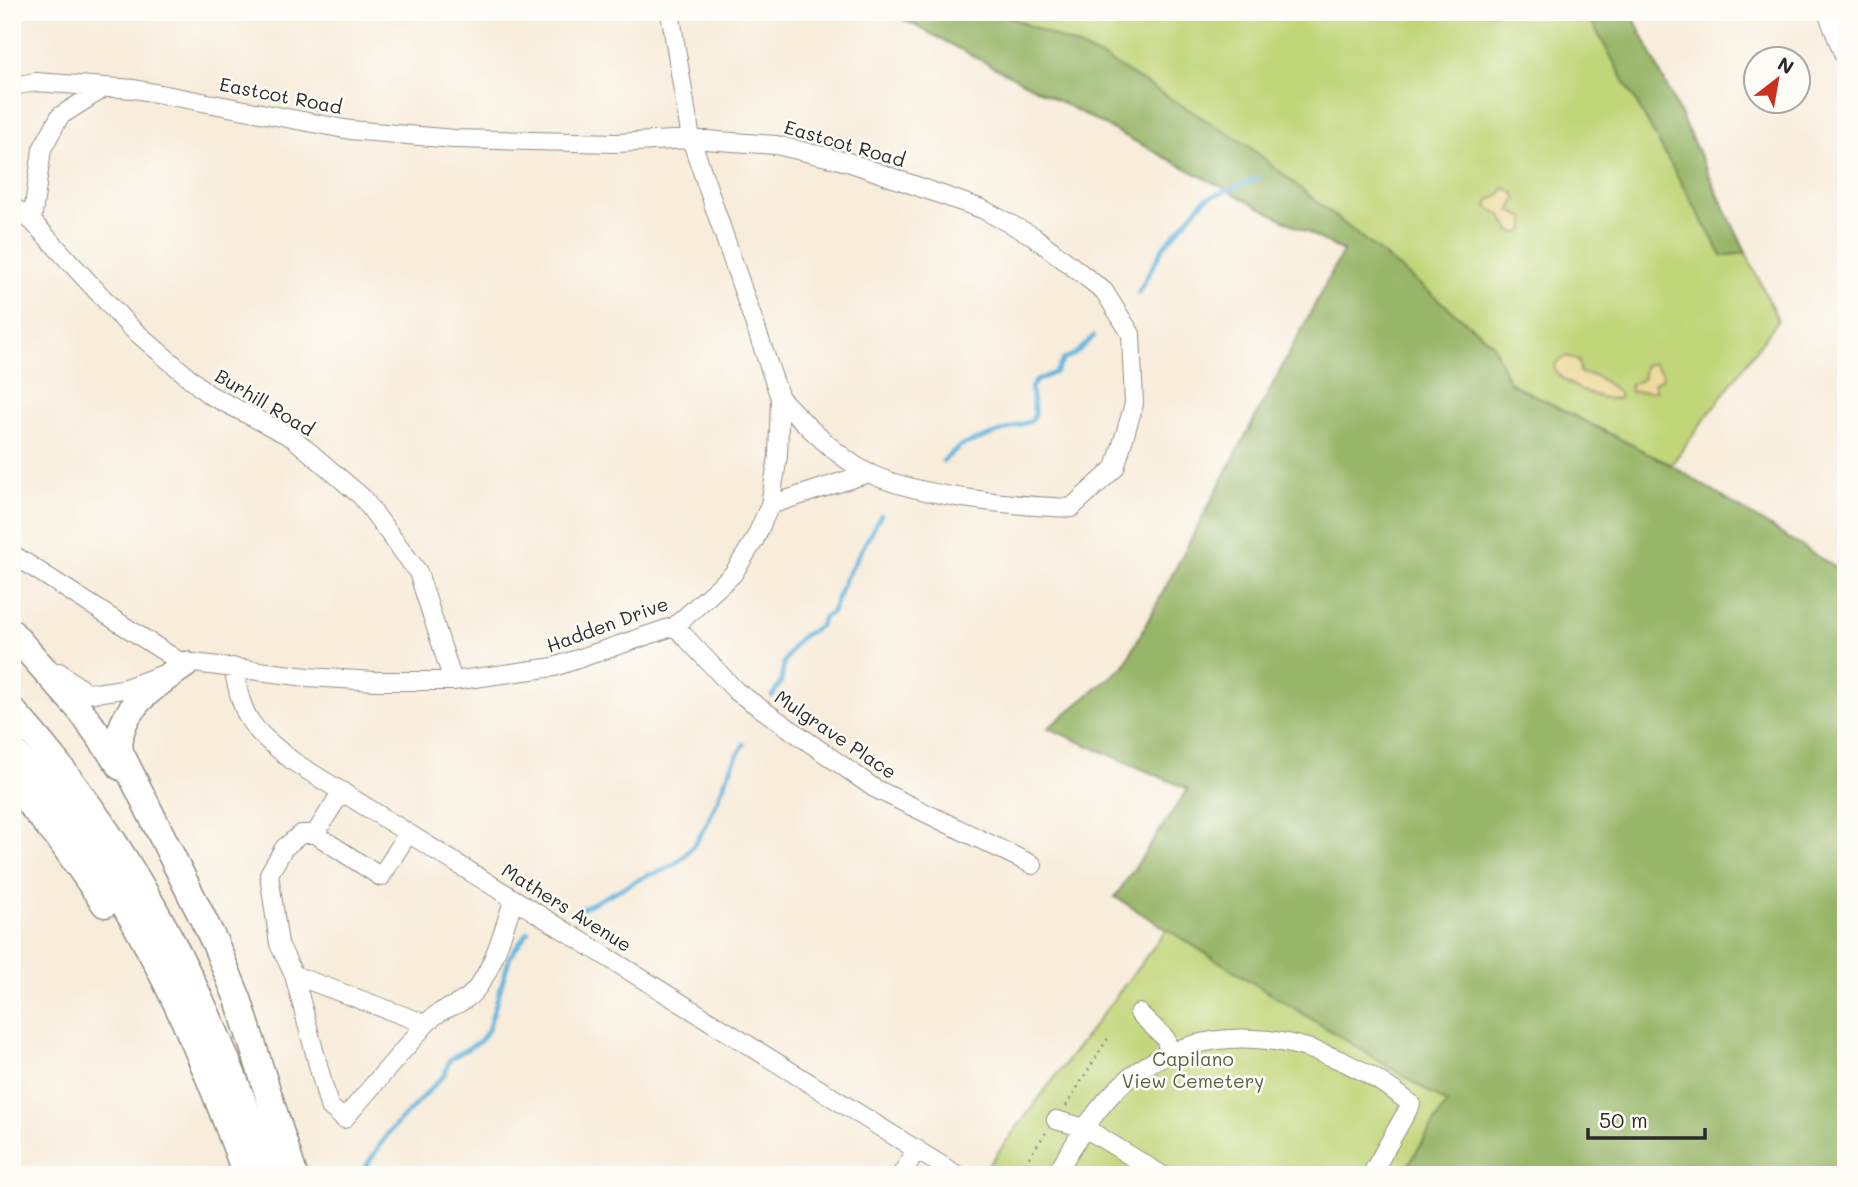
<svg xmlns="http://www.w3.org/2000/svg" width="1858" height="1187" viewBox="0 0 1858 1187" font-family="Mali,sans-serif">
<rect width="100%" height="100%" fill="#fdfcf7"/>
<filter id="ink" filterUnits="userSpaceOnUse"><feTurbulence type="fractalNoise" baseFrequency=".0143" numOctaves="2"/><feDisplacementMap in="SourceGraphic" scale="14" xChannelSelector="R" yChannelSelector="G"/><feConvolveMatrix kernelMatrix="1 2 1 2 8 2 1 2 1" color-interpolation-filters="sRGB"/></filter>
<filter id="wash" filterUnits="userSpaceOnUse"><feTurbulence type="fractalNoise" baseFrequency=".00686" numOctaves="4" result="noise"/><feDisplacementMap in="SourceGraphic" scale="28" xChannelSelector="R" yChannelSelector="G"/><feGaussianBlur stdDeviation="1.57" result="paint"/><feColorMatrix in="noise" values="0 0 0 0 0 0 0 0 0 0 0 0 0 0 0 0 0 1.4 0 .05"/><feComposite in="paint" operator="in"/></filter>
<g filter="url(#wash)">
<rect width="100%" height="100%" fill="#f8ecda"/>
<!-- green -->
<path fill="#c1d579" stroke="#768052" stroke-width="2" d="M890,12H1631L1778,320L1671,465L1510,383L1343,251Z
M1167,929L1447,1103L1402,1175H981Z"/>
<!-- forest -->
<path fill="#98b669" stroke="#62704a" stroke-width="2" d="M890,12H999L1104,58L1247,145L1492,343L1510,383L1671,465L1846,574V1175H1402L1447,1103L1115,897L1188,789L1048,728L1124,666L1343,251Z
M1586,12H1631L1746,253L1722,256Z"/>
<!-- sand -->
<path fill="#eeda9e" stroke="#8c8264" stroke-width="2" d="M1504,188L1513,192L1517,198L1510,211L1525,218V229L1521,233L1511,232L1501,215L1487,207L1489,200L1498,197Z
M1567,356L1579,361L1580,373L1596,376L1619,392V398C1604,403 1560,383 1554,369L1556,363Z
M1653,363L1663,374L1662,379L1654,383L1656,391L1631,392L1630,385L1643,379L1644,366Z"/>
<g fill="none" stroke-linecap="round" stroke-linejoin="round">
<!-- stream -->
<path stroke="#62b5dd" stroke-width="4.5" d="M1138,293L1164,246L1205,199L1259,178
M943,461L960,446L1031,421L1035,415L1031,388L1036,381L1056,372L1064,359L1075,354L1094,336
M772,696L781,682L784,662L794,645L801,637L820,626L824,617L832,612L844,581L881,515
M579,910L648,875C709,863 715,787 744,744
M360,1175L389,1132L445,1074L449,1060L480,1041L488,1030L510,956L528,932"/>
</g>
</g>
<g filter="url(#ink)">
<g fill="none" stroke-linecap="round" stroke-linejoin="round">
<defs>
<path id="minor" d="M1827,12L1846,61
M12,86L36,82L134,89L350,130L454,139L617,143L691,139L776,145L848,162L982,209L1033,236L1104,291L1131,334L1134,404L1115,468L1071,508C1017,506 901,496 856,466C827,447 804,423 780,398
M12,206L32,221L129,326L208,394L293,438L362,497L418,572L453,681
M32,221L42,149L60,116L104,88
M770,505L869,473
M12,554L185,665
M675,626L736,691L874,788L1033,865
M233,667C244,723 250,727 294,762L957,1175
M59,672L84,691L96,693L123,689L194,663L307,677L376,681H453L554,667L675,626L733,574L754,541L770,505L778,456L780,398L691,139L670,12
M315,834L342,791
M294,975L426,1024L344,1119L329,1106L294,975L279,944L269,874L284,848L301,834H315L381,877L408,833
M1139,1013L1166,1039L1169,1055
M426,1024C444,1005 451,1010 467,998C491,981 504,926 514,899
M1056,1120L1085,1128L1162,1175
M901,1175L917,1149
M1055,1175C1075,1143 1094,1110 1122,1084C1208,1007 1330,1037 1411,1104L1371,1175"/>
<path id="highway" d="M12,633L81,711L121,767
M185,665C155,685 114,711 120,752L215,943L238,999L294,1175
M12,710C134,844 212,1004 269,1175
M12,750C125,877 190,1017 246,1175
M12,783L61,841L105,904"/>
</defs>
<!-- minor casing -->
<use href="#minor" stroke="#928c82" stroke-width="20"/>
<!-- highway casing -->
<use href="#highway" stroke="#928c82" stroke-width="29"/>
<!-- path -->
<path stroke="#928c82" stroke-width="2.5" stroke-dasharray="2 5" stroke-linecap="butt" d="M1066,1106L1108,1038
M1017,1175L1047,1131"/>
<!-- minor -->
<use href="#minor" stroke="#fff" stroke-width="18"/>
<!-- highway -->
<use href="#highway" stroke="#fff" stroke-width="26"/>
</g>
</g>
<g text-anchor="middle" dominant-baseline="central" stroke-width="5" stroke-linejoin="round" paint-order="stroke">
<!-- street labels -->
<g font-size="19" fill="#2b2b2b" stroke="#fdfcf7">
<text transform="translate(281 95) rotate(11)">Eastcot Road</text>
<text transform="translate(845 143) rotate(16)">Eastcot Road</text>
<text transform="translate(265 402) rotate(31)">Burhill Road</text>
<text transform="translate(607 624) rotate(-20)">Hadden Drive</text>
<text transform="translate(836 734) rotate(34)">Mulgrave Place</text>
<text transform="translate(567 907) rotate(32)">Mathers Avenue</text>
</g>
<!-- park labels -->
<g font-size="19" fill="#585e42" stroke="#fdfcf7">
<text x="1193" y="1058">Capilano<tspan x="1193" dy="22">View Cemetery</tspan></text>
</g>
</g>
<!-- margin -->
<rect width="1858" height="1187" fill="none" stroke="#fdfcf7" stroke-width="42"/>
<!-- north arrow -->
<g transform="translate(1777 80) rotate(31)"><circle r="33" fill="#fdfcf7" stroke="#a9a8a5" stroke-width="2"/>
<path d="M0-5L12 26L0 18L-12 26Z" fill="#c8321e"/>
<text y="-10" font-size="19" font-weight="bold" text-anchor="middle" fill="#2b2b2b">N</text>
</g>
<!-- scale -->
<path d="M1588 1128v10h117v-10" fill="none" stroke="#2b2b2b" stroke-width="3.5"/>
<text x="1599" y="1128" font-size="21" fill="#2b2b2b" stroke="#fdfcf7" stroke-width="5" paint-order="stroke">50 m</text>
</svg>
